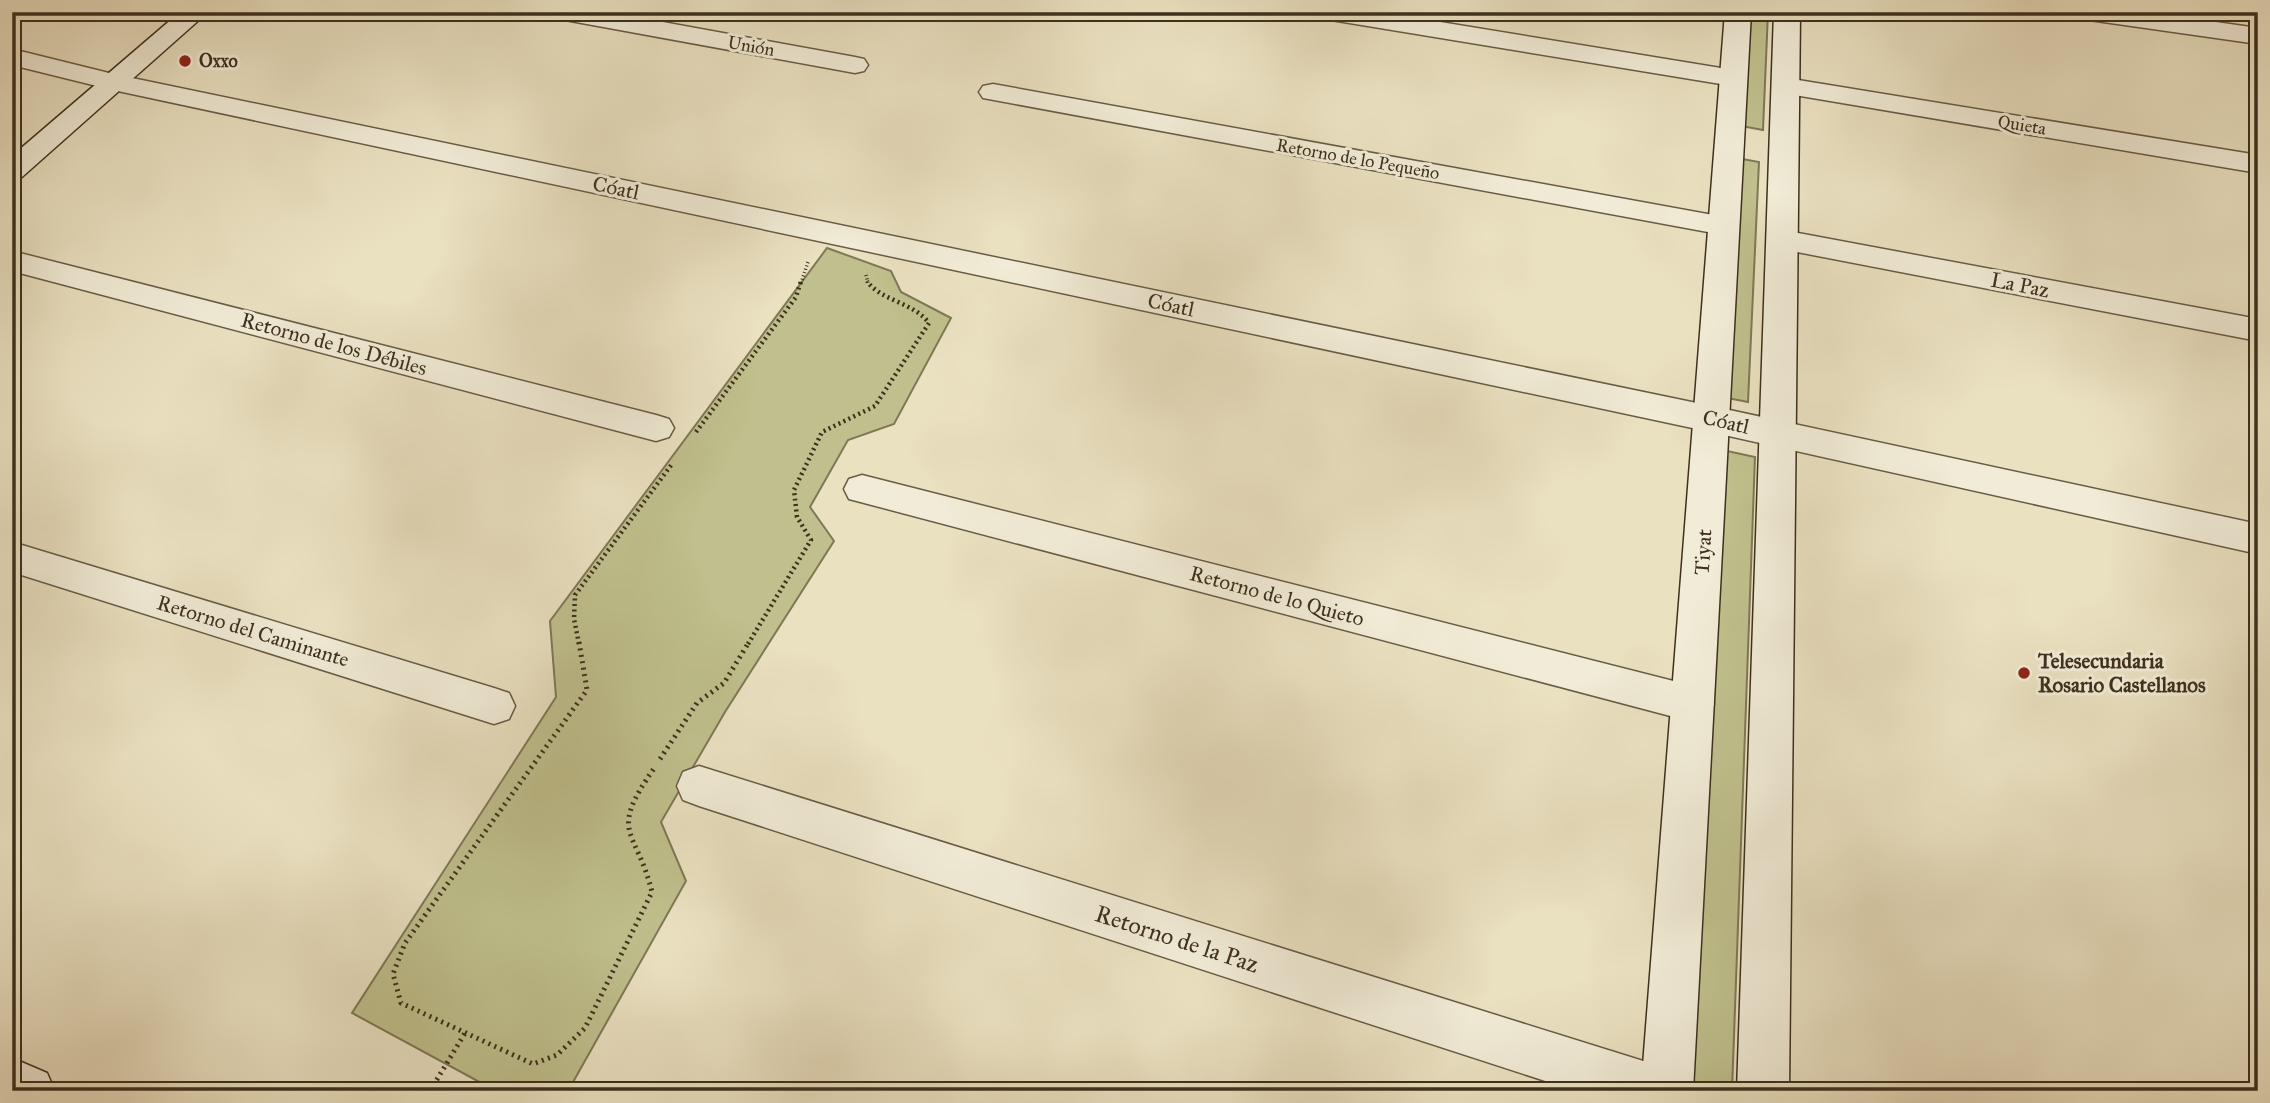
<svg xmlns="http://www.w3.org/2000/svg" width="2270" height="1103" viewBox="0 0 2270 1103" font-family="'IM FELL Great Primer',serif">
<rect width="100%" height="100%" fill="#eae1c1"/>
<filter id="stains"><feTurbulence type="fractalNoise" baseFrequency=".00286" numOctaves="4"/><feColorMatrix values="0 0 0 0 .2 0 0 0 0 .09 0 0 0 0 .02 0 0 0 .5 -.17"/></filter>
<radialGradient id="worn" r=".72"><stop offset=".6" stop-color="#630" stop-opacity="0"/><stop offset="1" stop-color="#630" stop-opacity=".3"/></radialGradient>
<!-- green -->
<path fill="#bfc08d" stroke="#7e7855" stroke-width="2" d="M1748,12H1768L1763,130L1741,126Z
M1737,158L1759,162L1748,402L1722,397Z
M827,248L891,271L901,292L951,318L894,424L848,440L810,507L834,541L725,712L661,822L686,881L568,1091H496L352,1013L556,697L550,621Z
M1727,451L1755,457L1732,1091H1691Z"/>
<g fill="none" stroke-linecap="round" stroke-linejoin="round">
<defs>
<path id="street" d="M553,12H608L855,57L864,59L868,65L864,71L855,73L565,20L556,17Z
M1319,12H1379L1733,70L1743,72L1746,78L1743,84L1733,86L1331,20L1322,17Z
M2077,12H2145L2258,28V44L2089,20L2080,17Z
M12,49L113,74L1711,406L2258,524V554L1711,432L113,90L12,65Z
M1786,78L2258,155V173L1776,92L1772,86L1776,80Z
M993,84L1724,217L1735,219L1739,226L1735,233L1724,235L983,98L979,92L983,86Z
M1782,230L2258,319V341L1771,247L1767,240L1771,233Z
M12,251L656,415L669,419L674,428L669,437L656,441L12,271Z
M862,475L1693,686L1708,691L1714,704L1708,717L1693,722L849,499L844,489L849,479Z
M12,542L494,688L509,693L515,706L509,719L494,724L12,572Z
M699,766L1656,1065L1674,1073L1682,1091H1576L699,806L683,800L677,786L683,772Z"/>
<path id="secondary" d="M180,12H208L22,177L12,180V156Z
M1725,12H1751L1693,1091H1641Z
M1774,12H1800L1789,1091H1737Z
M12,1058L47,1073L55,1091H12Z"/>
</defs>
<!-- street casing -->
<use href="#street" stroke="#695c46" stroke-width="3"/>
<!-- secondary casing -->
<use href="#secondary" stroke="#3e301d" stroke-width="3"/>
<!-- path-far2 -->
<path stroke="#3e301d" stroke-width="3.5" stroke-dasharray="1 2.5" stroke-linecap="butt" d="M866,275L868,283
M801,283L808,262"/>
<!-- path-far1 -->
<path stroke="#3e301d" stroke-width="4.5" stroke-dasharray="2 3.5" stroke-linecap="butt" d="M696,432L796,297L801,281
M579,644L574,619L575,595L672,464
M748,644L811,540L797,517L794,490L822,432L875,406L929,323C913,302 881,301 867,281"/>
<!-- path -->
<path stroke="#3e301d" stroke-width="5" stroke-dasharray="2 4.5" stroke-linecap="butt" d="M579,642L587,690L405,943L393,974L401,1003L533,1064L557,1055L585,1028L652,892C636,827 607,835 655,767
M660,759L697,703L724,683L749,642
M430,1091L465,1033"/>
<!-- street -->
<use href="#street" fill="#f1ecd7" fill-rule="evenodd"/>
<!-- secondary -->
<use href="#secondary" fill="#f1ecd7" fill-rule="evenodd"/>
</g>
<!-- markers -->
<g fill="#8f2418" stroke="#f1ecd7" stroke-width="2.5">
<circle cx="185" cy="61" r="7"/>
<circle cx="2024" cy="673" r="7"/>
</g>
<g text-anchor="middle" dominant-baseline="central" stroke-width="6" stroke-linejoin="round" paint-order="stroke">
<!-- far-street labels -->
<g font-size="18" fill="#3e301d" stroke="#f1ecd7">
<text transform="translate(751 46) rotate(10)">Unión</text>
<text transform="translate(2022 125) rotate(9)">Quieta</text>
<text transform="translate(1358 159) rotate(10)">Retorno de lo Pequeño</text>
</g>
<!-- far-poi labels -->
<g font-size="18" font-weight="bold" fill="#3e301d" stroke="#f1ecd7" text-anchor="start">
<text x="199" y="61">Oxxo</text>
</g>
<!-- street labels -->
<g font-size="21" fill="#3e301d" stroke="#f1ecd7">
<text transform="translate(616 188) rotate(12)">Cóatl</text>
<text transform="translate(2020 285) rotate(11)">La Paz</text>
<text transform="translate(1171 305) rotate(12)">Cóatl</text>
<text transform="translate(334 344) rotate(15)">Retorno de los Débiles</text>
<text transform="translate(1726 422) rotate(13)">Cóatl</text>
<text transform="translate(1703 552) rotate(-86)">Tiyat</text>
<text transform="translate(1277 596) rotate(15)">Retorno de lo Quieto</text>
<text transform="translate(253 631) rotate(17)">Retorno del Caminante</text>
</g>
<!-- poi labels -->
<g font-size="21" font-weight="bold" fill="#3e301d" stroke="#f1ecd7" text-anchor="start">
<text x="2038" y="661">Telesecundaria<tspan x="2038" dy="24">Rosario Castellanos</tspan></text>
</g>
<!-- near-street labels -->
<g font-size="24" fill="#3e301d" stroke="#f1ecd7">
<text transform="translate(1177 939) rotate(18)">Retorno de la Paz</text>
</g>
</g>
<!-- margin -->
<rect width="2270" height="1103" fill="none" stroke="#eae1c1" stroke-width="42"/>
<rect x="14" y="14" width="2242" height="1075" fill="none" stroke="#3e301d" stroke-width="3.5"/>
<rect x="21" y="21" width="2228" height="1061" fill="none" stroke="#3e301d" stroke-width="2"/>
<rect width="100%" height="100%" filter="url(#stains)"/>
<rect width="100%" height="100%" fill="url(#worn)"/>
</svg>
